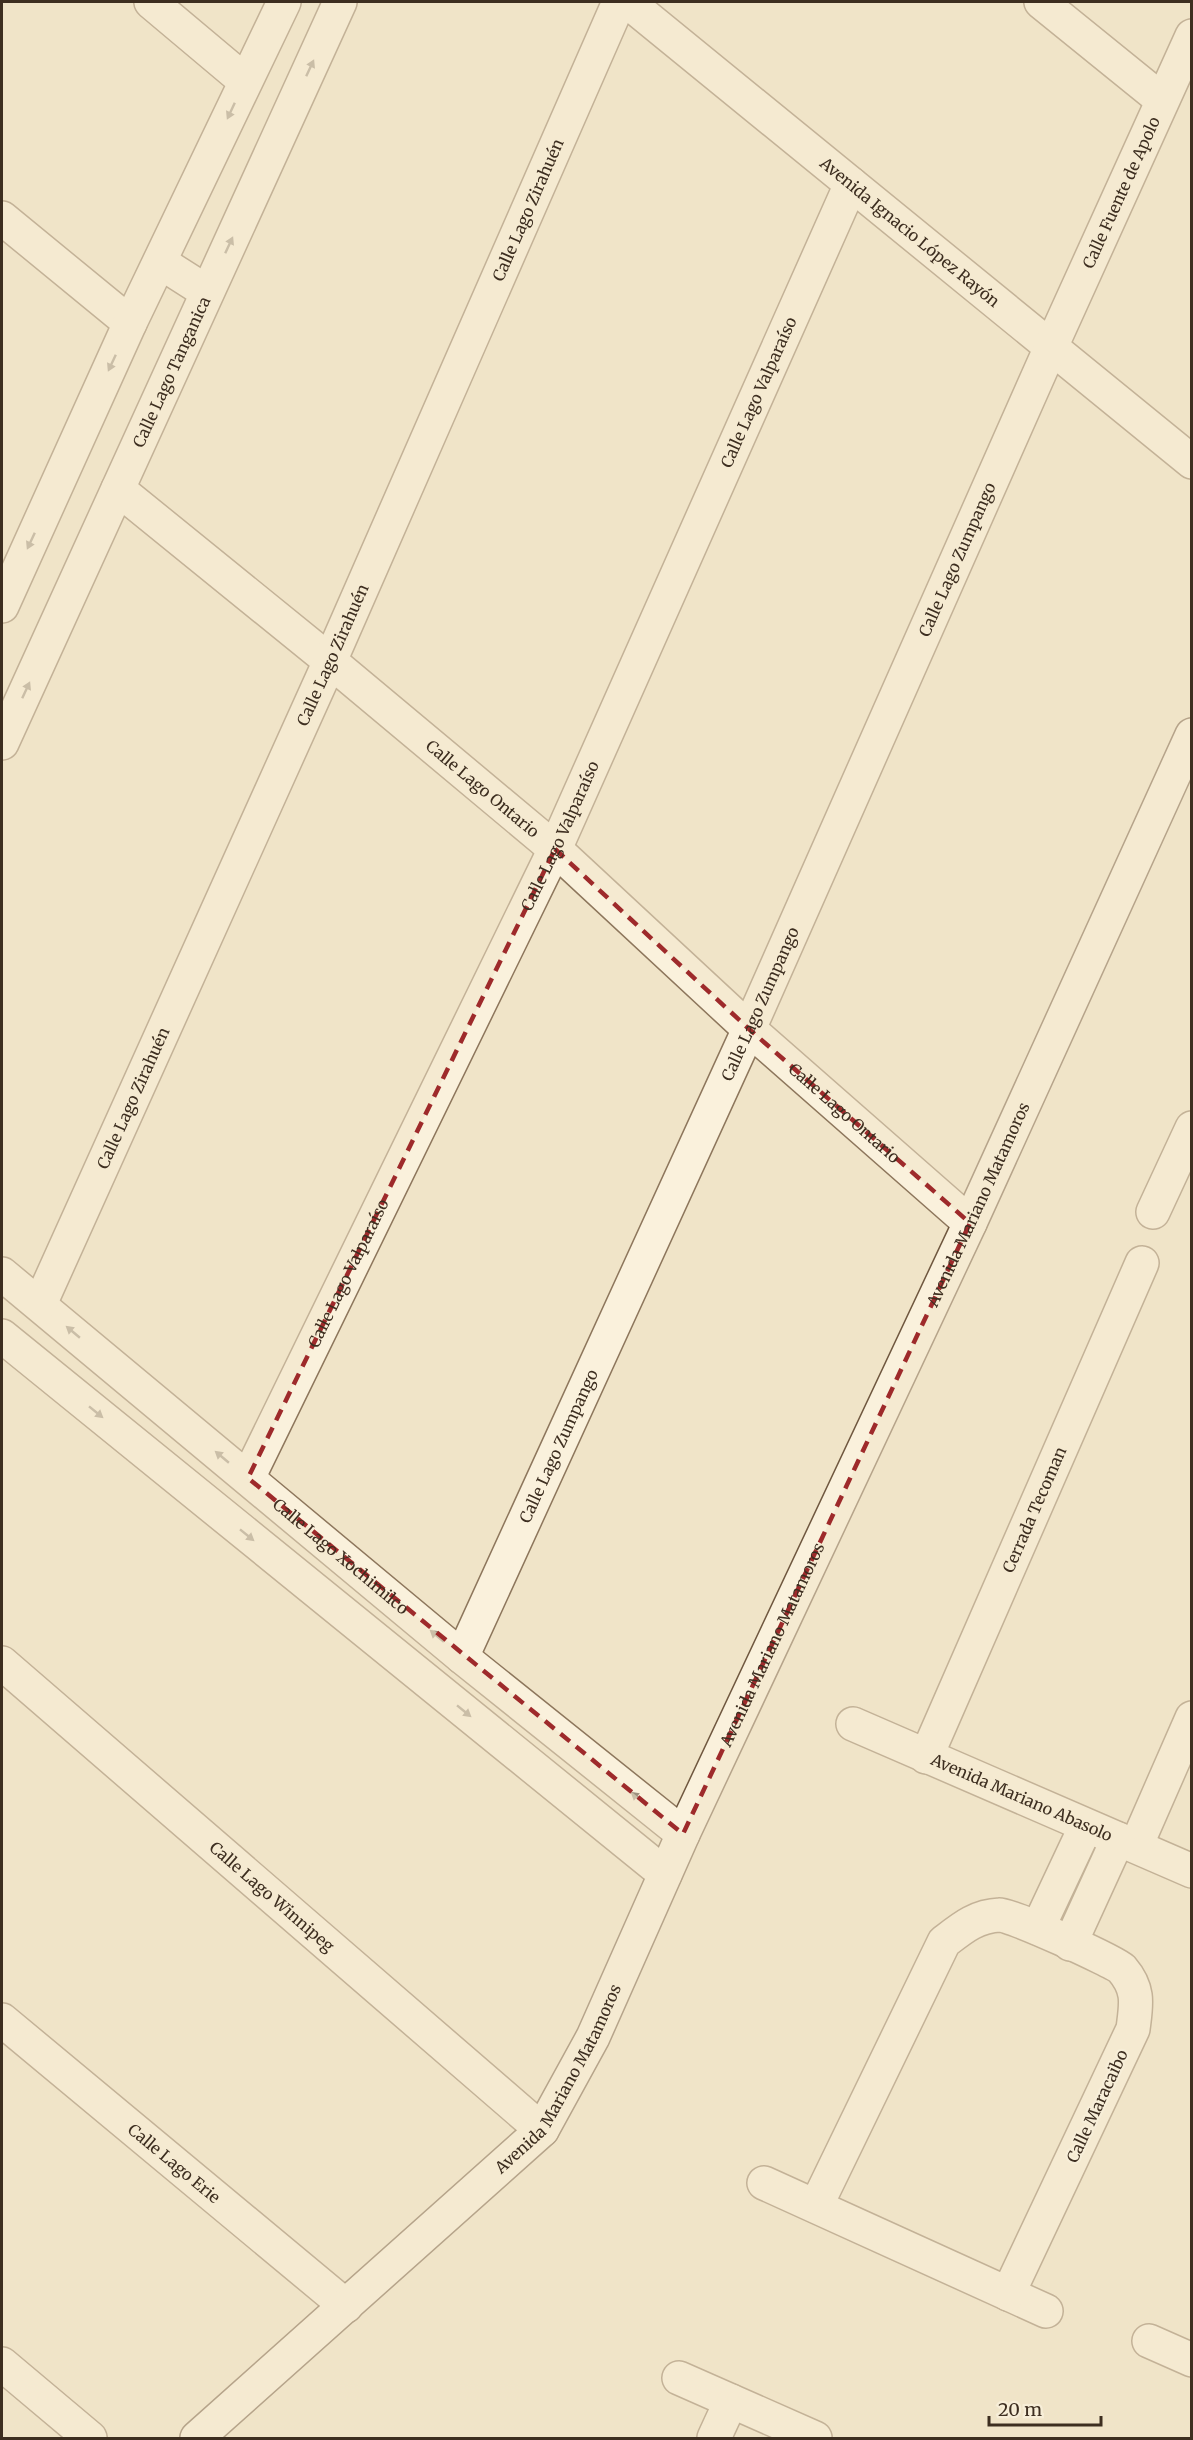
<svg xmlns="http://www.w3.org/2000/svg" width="1193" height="2440" viewBox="0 0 1193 2440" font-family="Merriweather,serif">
<rect width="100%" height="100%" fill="#f0e4c8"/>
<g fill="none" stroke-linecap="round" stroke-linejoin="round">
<defs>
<g id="street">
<path d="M151,2L245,81"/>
<path id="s1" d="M628,2L1192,462"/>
<path d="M1041,2L1162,100"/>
<path d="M2,218L130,323"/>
<path d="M160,262L207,292"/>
<path id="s2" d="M118,489L330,661L555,849L749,1029L970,1223"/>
<path d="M2,606L130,323L284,2"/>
<path id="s3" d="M2,743L340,2"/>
<path d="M1153,1212L1192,1128"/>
<path id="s4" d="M2,1274L462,1657L683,1834"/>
<path id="s5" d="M40,1304L330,661L619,2"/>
<path d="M2,1336L665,1874"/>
<path id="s6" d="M248,1478L555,849L851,184"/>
<path id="s7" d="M462,1657L749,1029L1051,347L1192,36"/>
<path id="s8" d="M2,1663L542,2130"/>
<path id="s9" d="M853,1724L1192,1871"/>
<path id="s10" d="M926,1757L1142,1263"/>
<path d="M1136,1846L1192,1718"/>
<path d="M1038,1928L1086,1826"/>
<path d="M1070,1944L1118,1839"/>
<path id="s11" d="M2,2020L346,2306"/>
<path d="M764,2183L1046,2311"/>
<path d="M816,2206L944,1942C962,1928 976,1916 1000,1915C1010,1914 1115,1962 1122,1969C1140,1990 1136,2005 1133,2029L1008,2294"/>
<path d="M1149,2341L1192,2360"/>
<path d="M2,2364L90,2438"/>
<path d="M679,2378L815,2438"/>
<path d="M714,2438L731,2401"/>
</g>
<g id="secondary">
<path id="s12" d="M197,2438L542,2130L593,2037L683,1834L970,1223L1192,735"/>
</g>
</defs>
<!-- street casing -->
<use href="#street" stroke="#8d765c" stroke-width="36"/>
<!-- secondary casing -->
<use href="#secondary" stroke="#6f573f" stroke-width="36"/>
<!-- street -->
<use href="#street" stroke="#faf1dc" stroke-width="33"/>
<!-- secondary -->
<use href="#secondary" stroke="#faf1dc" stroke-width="33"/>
</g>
<!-- one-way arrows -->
<defs><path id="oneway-solid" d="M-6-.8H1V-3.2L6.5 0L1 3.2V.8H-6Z" transform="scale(1.5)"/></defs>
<g fill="#9c907e">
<use href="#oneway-solid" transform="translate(310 68) rotate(-65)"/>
<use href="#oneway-solid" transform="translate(231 111) rotate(115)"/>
<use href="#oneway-solid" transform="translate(229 245) rotate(-65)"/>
<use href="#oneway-solid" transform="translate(112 363) rotate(115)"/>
<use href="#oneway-solid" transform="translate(31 541) rotate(115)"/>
<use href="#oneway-solid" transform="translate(26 690) rotate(-65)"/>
<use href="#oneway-solid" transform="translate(73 1332) rotate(-140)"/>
<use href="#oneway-solid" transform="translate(96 1412) rotate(39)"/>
<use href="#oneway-solid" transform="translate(222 1457) rotate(-140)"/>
<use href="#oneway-solid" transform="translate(247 1535) rotate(39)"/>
<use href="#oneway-solid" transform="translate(437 1636) rotate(-140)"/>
<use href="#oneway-solid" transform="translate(464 1711) rotate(39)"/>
<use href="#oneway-solid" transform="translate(638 1798) rotate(-141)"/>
</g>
<!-- marked area -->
<path d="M0 0H1193V2440H0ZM555,849L749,1029L970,1223L683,1834L248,1478Z" fill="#f0e4c8" fill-opacity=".55" fill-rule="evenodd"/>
<path fill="none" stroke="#9e2a2b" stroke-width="4.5" stroke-dasharray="12 8" stroke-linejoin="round" d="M555,849L749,1029L970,1223L683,1834L248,1478Z"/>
<g text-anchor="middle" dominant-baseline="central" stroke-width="4.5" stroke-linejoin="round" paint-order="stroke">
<!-- street labels -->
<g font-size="16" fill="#3d2e20" stroke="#f7eed8">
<text stroke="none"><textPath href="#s7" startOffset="1606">Calle Fuente de Apolo</textPath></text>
<text stroke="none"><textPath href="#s5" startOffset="1198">Calle Lago Zirahuén</textPath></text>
<text stroke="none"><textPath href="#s1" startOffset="364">Avenida Ignacio López Rayón</textPath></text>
<text stroke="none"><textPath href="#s3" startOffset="408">Calle Lago Tanganica</textPath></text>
<text stroke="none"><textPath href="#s6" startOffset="1200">Calle Lago Valparaíso</textPath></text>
<text stroke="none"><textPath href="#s7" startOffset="1204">Calle Lago Zumpango</textPath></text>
<text stroke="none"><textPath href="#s5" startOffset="712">Calle Lago Zirahuén</textPath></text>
<text stroke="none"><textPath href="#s2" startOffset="472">Calle Lago Ontario</textPath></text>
<text stroke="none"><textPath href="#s6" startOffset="714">Calle Lago Valparaíso</textPath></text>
<text stroke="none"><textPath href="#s7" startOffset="718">Calle Lago Zumpango</textPath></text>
<text stroke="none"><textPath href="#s5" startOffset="226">Calle Lago Zirahuén</textPath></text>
<text stroke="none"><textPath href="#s2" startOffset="958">Calle Lago Ontario</textPath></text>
<text stroke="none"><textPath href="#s12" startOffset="1486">Avenida Mariano Matamoros</textPath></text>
<text stroke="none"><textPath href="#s6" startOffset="228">Calle Lago Valparaíso</textPath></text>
<text stroke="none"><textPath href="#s7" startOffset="232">Calle Lago Zumpango</textPath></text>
<text stroke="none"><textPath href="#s10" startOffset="270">Cerrada Tecoman</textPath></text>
<text stroke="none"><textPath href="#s4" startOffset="441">Calle Lago Xochimilco</textPath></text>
<text stroke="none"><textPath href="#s12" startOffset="1000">Avenida Mariano Matamoros</textPath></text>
<text stroke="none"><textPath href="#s9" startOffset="184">Avenida Mariano Abasolo</textPath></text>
<text stroke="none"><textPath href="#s8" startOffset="357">Calle Lago Winnipeg</textPath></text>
<text stroke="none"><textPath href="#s12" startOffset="514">Avenida Mariano Matamoros</textPath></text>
<text transform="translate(1097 2106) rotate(-65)">Calle Maracaibo</text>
<text stroke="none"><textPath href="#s11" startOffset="224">Calle Lago Erie</textPath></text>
</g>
</g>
<!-- border -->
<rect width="1193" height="2440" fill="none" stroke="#3d2e20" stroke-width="6"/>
<!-- scale -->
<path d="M989 2416v9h112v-9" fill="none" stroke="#3d2e20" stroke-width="3"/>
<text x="998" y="2416" font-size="18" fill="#3d2e20" stroke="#f7eed8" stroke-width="4.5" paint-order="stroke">20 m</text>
</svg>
